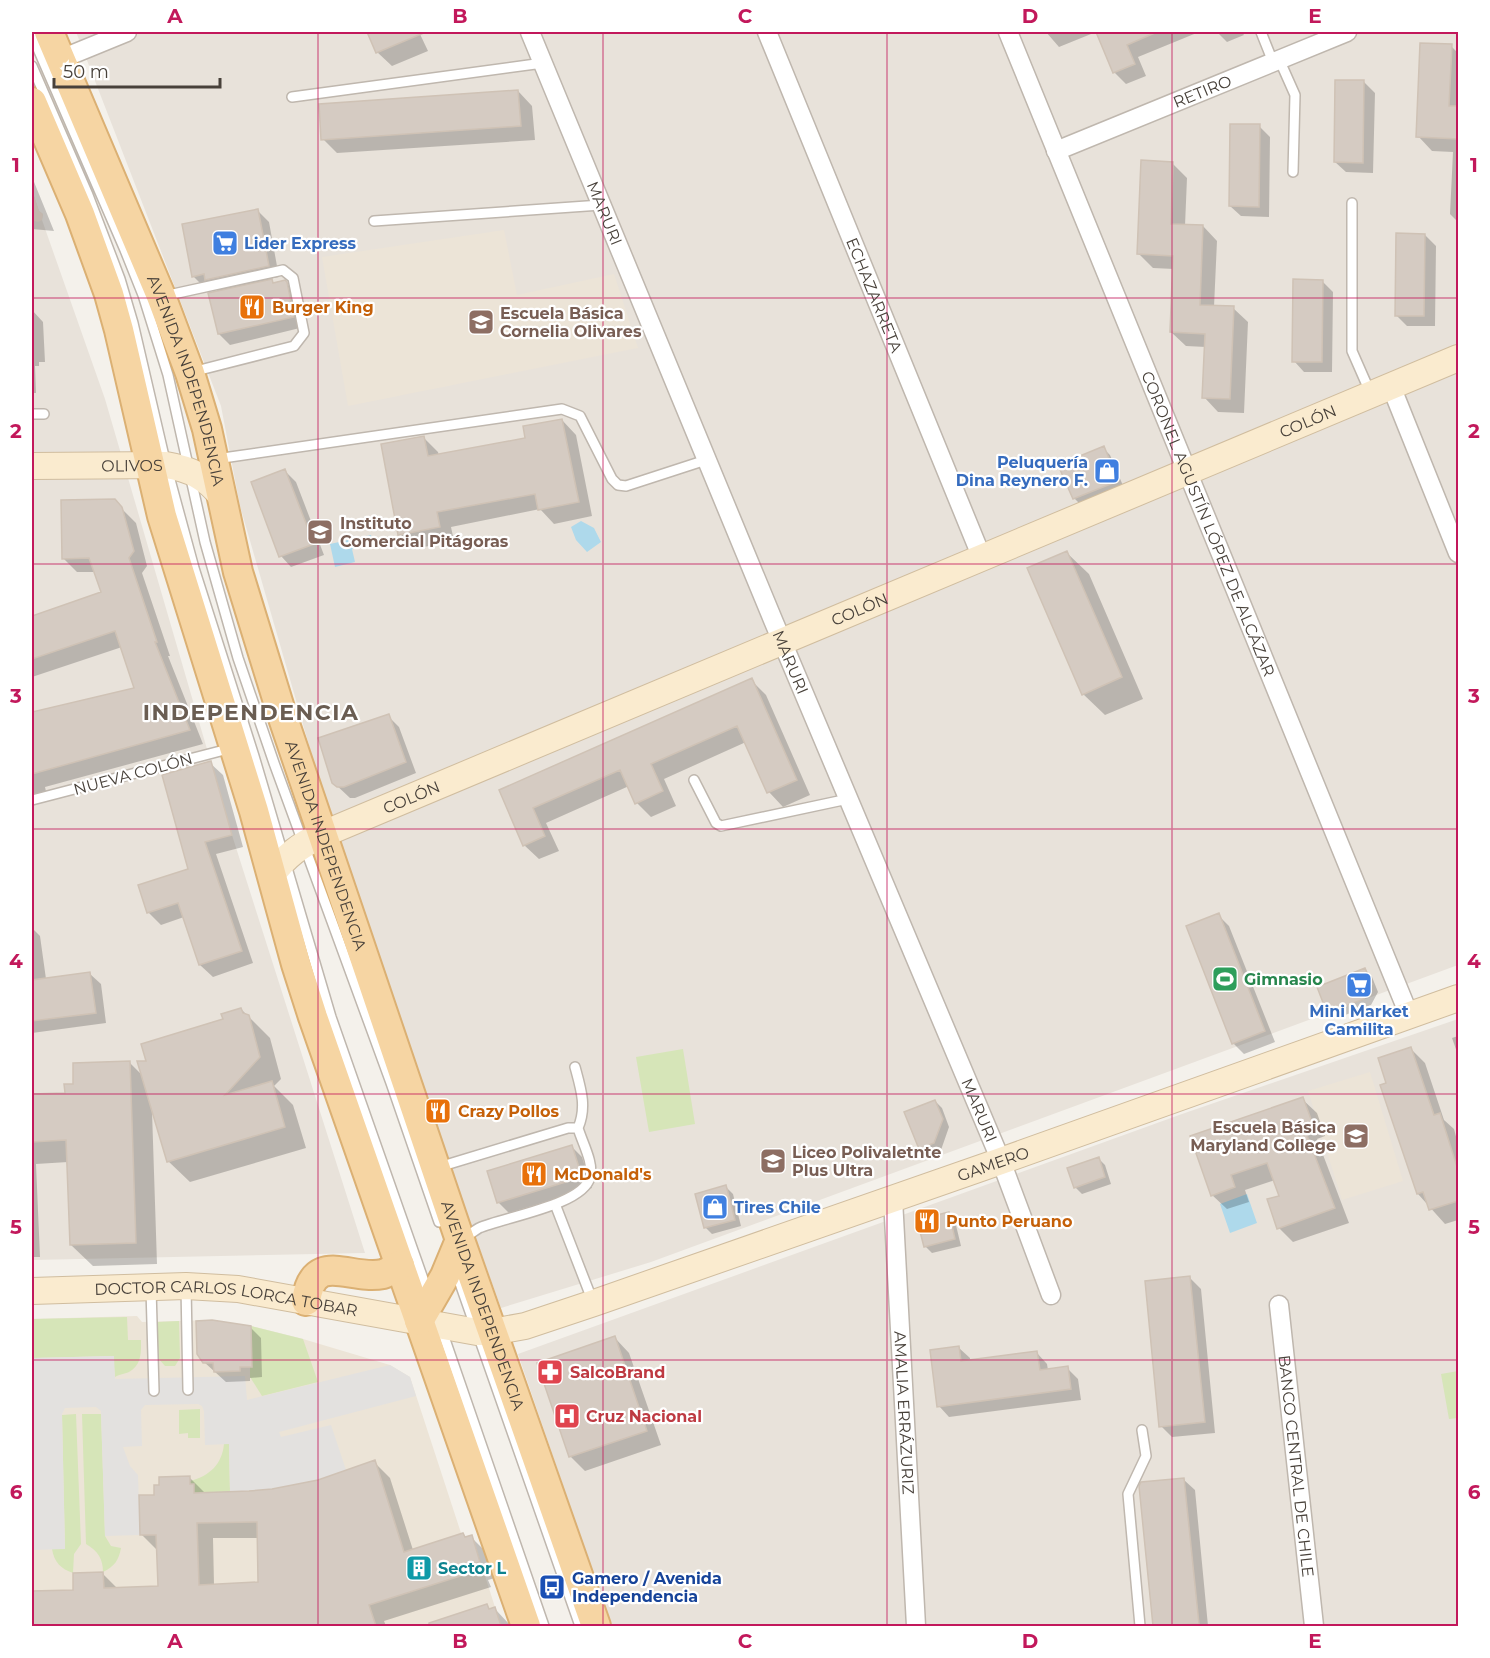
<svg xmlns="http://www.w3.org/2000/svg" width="1490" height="1658" viewBox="0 0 1490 1658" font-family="Montserrat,sans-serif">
<rect width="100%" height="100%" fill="#f4f1eb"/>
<!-- residential -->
<path fill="#e8e2da" d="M76,32H1458V965L651,1262L501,1308L354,901L240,506L221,406Z
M32,190L39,211L43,214L42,220L105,399L232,835L365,1253L32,1260Z
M1458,1019V1626H611L518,1354L1182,1114Z"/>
<!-- commercial -->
<path fill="#f4e5d9" d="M32,190L39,211L43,214L42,220L38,222L32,220Z"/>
<!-- education -->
<path fill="#ece4d7" d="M504,230L517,295L614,274L638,348L348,406L322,257Z
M1370,1072L1403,1181L1342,1200L1308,1091Z
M137,1316L142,1322L212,1320L251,1326L303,1339L390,1365L410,1377L461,1533L465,1537L472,1535L501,1626H32V1319Z"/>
<!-- green -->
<path fill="#d6e5b8" d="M683,1049L695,1124L649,1132L636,1057Z
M127,1317L128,1340H141C141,1352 142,1365 129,1372C124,1374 120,1374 115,1377L113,1356L32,1358V1319Z
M179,1321L180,1358L175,1366H165L158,1358L157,1322Z
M251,1326L303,1339L318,1382L262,1396L250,1377V1367H252Z
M1458,1371V1418L1449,1419L1441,1374Z
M200,1409V1438H188V1433L179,1434V1410Z
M76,1414L81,1544L74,1554L73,1573C61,1569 54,1562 52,1549H65L62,1415Z
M82,1414H101L105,1536L111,1546L121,1548C119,1560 114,1567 103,1572C103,1559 98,1551 86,1544Z
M224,1444H229L230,1492L194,1493V1484H190V1481C210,1476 222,1464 224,1444Z"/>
<!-- parking -->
<path fill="#e3e1df" d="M114,1356L115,1379L245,1376L247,1400L390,1365L410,1377L416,1396L279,1432L281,1437L331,1425L346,1470L318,1480L295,1485L272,1489L230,1492L229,1444L205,1445L204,1411L202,1406L198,1404L145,1405L141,1410L142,1446L123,1447L130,1466L138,1475L140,1535L105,1536L101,1411L96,1407L65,1408L62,1414L65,1549L32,1550V1358Z"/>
<!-- water -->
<path fill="#aed9eb" d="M581,521L594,528L601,542L587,552L576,540L571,527Z
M371,535L373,544L352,549L355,562L335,567L330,544Z
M1247,1194L1257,1223L1230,1233L1220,1204Z"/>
<!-- shadow -->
<path fill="#0003" fill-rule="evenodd" d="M369,32H419L428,51L392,66L377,52Z
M1046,32H1096L1059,47Z
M1097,32H1199L1138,57L1146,76L1126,84L1114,72Z
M1217,32H1242L1244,35L1227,42Z
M1451,46L1458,53V222L1450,214L1453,152L1432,151L1418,136Z
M1364,82L1375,93L1373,173L1346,172L1335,162Z
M518,91L532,106L535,140L337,153L323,139Z
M1259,126L1270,137L1269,217L1241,216L1230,206Z
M1172,163L1187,178L1185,226H1203L1217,241L1214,307L1233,308L1248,322L1244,413L1218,412L1204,397L1206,347L1186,346L1171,332L1174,269L1153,268L1139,254Z
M32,177L54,231L32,229Z
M258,211L269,222L279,277L269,279L275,284L285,282L297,294L304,327L230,345L219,334V292L212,285L204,287L193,276Z
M1425,235L1436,246L1435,326H1407L1396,315Z
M1322,281L1333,292L1332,372H1304L1294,361Z
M32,308V310L43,322L45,362H39V366H35L36,393H32Z
M562,420L576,435L592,516L554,524L540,509L451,527L454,541L414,549L400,534L424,438L438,452L439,456L527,439Z
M1103,448L1110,455L1124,488L1081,505L1074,498Z
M285,471L296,482L324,555L291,567L281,556L253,483Z
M114,501L136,523L147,566L142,573L170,656H168L203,744L45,787L47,796L32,800V714L136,689L122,647L32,677V617L103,593L95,572H77L63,558Z
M1067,553L1089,574L1143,699L1105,715L1083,694Z
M751,680L766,695L810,795L783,807L769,792L746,742L664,779L676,806L651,817L637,803L629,786L546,823L559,851L539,859L524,845L500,791Z
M388,716L399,727L416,773L355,798H350L334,783Z
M210,763L223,775L243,847L216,854L253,963L213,977L200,965L184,917L161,925L148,912L190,869Z
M1218,915L1229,926L1275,1042L1244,1054L1233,1043Z
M32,928L40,936L46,979L90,974L101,984L106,1023L32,1033Z
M1365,970L1372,977L1378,992L1371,1005L1335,1019L1328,1012Z
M241,1009L270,1038L281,1079L274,1086L293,1105L306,1148L190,1182L168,1161L152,1111L157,1264L93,1266L71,1245L68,1162L36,1164L40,1257H32V1096L66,1094L75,1085L130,1063L143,1076L148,1062Z
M1458,1036V1055L1452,1038Z
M1411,1049L1425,1063L1444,1120L1454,1129L1458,1144V1220L1445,1224L1418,1194L1382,1086L1388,1084Z
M1302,1099L1317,1113L1325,1136L1317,1139L1349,1223L1293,1242L1279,1228L1281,1197L1275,1180L1245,1190L1249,1202L1227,1209L1212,1195Z
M935,1101L942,1108L949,1127L941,1150L928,1156L921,1149L906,1113Z
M572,1147L582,1157L592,1188L509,1213L498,1202Z
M1098,1158L1105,1165L1111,1184L1082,1194L1075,1187Z
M726,1187L733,1194L741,1226L712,1234L705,1227Z
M948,1214L955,1221L961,1246L932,1253L925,1246Z
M1190,1278L1201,1289L1215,1433L1172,1437L1161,1426Z
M250,1327L261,1338L262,1377L250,1378V1381L226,1382L204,1362Z
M615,1338L629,1353L661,1445L585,1471L570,1456Z
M959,1348L970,1358V1362L1037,1353L1047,1364L1048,1370L1067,1368L1078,1379L1081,1400L949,1417L939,1406Z
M374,1462L390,1478L413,1550L463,1535L466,1538L471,1537L487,1553L495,1578L488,1580L491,1587L384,1621L386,1626H312L300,1591L301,1626H32V1593L75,1591L103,1574L118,1589L159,1588L158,1551L142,1535L156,1496L190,1478L206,1494L272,1491L319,1481ZM213,1538H259V1584L214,1585Z
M1184,1480L1195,1490L1208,1626H1155L1141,1486Z
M487,1606L491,1610L495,1609L511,1626H422Z"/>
<!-- building -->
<path fill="#d5cbc2" stroke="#cfc2b5" stroke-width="1.5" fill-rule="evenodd" d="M367,32H426L376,53Z
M1096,32H1157L1127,45L1135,64L1113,73Z
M1420,43L1452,44L1449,106H1458V139L1416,137Z
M1335,80H1364L1363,163L1334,162Z
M518,90L521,126L321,140L319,104Z
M1230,124H1260L1259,207L1229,206Z
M1141,160L1173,162L1171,224L1203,225L1200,305L1234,306L1230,399L1202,398L1205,334L1170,332L1173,256L1137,254Z
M258,209L269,266L205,280L204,274L192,277L182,224Z
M1396,233L1425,234L1424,316H1395Z
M272,279L273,283L285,280L287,282L294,317L218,334L208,293Z
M1293,279L1323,280L1322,362H1292Z
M562,419L579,502L538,510L535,494L437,512L440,527L398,535L381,444L424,436L428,456L525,438L523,426Z
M1104,446L1118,481L1073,499L1058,465Z
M285,469L314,544L279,557L251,482Z
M115,499L122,507L134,551L129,558L157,642H155L190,730L32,774V712L134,688L115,631L32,659V616L101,592L89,558L62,559L61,500Z
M1067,551L1122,677L1082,695L1027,568Z
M752,678L797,780L767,793L737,726L651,764L663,791L635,804L620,770L533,808L545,836L523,846L499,790Z
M389,714L406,762L344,787H337L332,783L318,738Z
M211,761L232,835L205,842L242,951L199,965L178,903L147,913L138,885L188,869L162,775Z
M1219,913L1265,1031L1232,1044L1186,926Z
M1365,968L1372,984L1364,999L1327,1013L1317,987Z
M90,972L96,1013L32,1021V980Z
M241,1008L243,1013L249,1015L260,1057L225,1095L272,1081L285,1127L167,1162L137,1061H146L141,1044L223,1019L221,1014Z
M1411,1047L1434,1115L1440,1113L1458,1170V1201L1429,1210L1423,1192L1417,1194L1380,1085L1386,1083L1378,1058Z
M130,1061L136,1243L70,1245L66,1140L32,1142V1094L65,1093L64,1084H73V1063Z
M1303,1097L1312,1122L1303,1125L1335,1208L1277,1229L1267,1199L1279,1196L1267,1163L1231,1175L1235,1187L1211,1196L1190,1136Z
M935,1100L943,1119L934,1143L919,1149L904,1112Z
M572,1145L582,1177L497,1203L487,1171Z
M1099,1157L1105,1177L1074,1188L1067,1168Z
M726,1185L735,1220L704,1228L695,1194Z
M949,1212L955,1239L924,1247L917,1220Z
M1190,1276L1205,1422L1159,1427L1145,1281Z
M212,1320L251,1326L252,1367H240V1371L214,1372L213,1363H203L197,1354L196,1321Z
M615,1336L647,1431L569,1457L537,1363Z
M959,1346L961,1361L1037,1351L1040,1370L1068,1366L1071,1389L937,1407L930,1350Z
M375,1460L404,1552L463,1533L465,1537L472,1535L480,1562L473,1564L476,1571L369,1605L376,1626H32V1591L73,1590V1573L103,1572L104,1588L158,1586L156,1535H140L139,1495H154V1485H159V1477L190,1476V1484H194V1493L249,1491L272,1489L318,1480ZM257,1522L258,1582L199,1585L197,1523Z
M1184,1478L1199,1624L1153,1626L1139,1486L1141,1482Z
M487,1604L489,1609L495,1607L501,1626H429V1623Z"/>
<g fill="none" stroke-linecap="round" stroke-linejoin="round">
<defs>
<path id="lane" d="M1261,32L1273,62
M32,35L125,250L143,295L168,375L205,542L238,658L274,763L391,1083L439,1222
M1279,59L1295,95L1293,172
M32,66L88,195L120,279L133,323L166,465L194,568L254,756L331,1017L428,1293
M292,97L543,63
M1352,203V351L1370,392
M374,221L601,205
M164,296L283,270L293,278L304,333L294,346L192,372
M32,414H44
M216,459L562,409L580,416L612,479L618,485L626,486L706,460
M694,780L716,823L721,826L848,799
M32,800L232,748
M439,1167L568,1128H578
M555,1204L593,1302
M463,1238C469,1235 474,1231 479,1228C504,1217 584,1205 590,1177C594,1163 582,1142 578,1128C587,1107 581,1089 575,1067
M455,1269L580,1626
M186,1287L188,1390
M151,1289L154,1391
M441,1328L544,1626
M1140,1626L1128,1494L1146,1456L1142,1430"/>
<g id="street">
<path id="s1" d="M530,32L773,620L1001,1161L1051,1295"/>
<path id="s2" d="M767,32L982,558"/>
<path id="s3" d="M1008,32L1409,1015"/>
<path d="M61,59L127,32"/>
<path id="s4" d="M1056,151L1347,32"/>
<path d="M1391,386L1458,553"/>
<path id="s5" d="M893,1199L916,1626"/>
<path id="s6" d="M1279,1305L1314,1626"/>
</g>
<g id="secondary">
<path id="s7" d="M32,466L166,465C190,469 207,477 222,497"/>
<path id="s8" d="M272,875C285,856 301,845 321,835L1458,358"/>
<path id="s9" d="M32,1291L186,1286L238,1289L477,1332H492L525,1326L594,1303L1001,1161L1458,998"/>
</g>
<g id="primary">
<path id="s10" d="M49,32L161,296L190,373L207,429L238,572L283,718L460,1240L596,1626"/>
<path d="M32,102L80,214L109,294L119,330L162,516L254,811L296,964L313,1017L526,1626"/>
<path d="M306,1301C314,1249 350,1281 383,1274C389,1272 394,1268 400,1265"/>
<path d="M419,1321L445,1276L460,1240"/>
</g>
</defs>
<!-- lane casing -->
<use href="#lane" stroke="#bfb7ae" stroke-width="12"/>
<!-- street casing -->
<use href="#street" stroke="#bfb7ae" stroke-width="21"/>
<!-- secondary casing -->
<use href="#secondary" stroke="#d0bd9f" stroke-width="28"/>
<!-- primary casing -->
<use href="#primary" stroke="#dbb073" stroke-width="32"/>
<!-- lane -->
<use href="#lane" stroke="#fff" stroke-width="9"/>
<!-- street -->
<use href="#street" stroke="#fff" stroke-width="18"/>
<!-- secondary -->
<use href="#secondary" stroke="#faebcf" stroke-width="26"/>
<!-- primary -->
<use href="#primary" stroke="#f6d5a3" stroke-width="28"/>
</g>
<!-- grid -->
<path fill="none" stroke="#c2185b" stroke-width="1.5" stroke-opacity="0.55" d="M318,32V1626M603,32V1626M887,32V1626M1172,32V1626M32,298H1458M32,564H1458M32,829H1458M32,1094H1458M32,1360H1458"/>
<!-- icons -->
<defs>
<symbol id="supermarket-square" viewBox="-11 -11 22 22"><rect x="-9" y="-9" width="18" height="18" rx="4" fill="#3f7fe0" stroke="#fff"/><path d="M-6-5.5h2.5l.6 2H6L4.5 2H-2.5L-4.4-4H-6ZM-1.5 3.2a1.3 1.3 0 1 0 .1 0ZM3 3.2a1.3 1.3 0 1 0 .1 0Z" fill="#fff"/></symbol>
<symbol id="restaurant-square" viewBox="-11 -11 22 22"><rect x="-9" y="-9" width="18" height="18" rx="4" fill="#e8710a" stroke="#fff"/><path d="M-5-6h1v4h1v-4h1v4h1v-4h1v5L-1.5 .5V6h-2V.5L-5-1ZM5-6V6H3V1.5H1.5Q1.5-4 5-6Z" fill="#fff"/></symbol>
<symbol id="school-square" viewBox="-11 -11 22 22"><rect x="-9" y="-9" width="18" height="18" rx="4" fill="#8d6e63" stroke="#fff"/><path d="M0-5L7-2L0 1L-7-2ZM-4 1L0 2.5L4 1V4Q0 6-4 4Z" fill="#fff"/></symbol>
<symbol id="shop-square" viewBox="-11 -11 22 22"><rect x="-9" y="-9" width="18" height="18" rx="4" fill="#3f7fe0" stroke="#fff"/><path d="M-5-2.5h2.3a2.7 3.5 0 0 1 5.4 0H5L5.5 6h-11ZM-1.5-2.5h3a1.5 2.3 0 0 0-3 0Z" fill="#fff"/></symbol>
<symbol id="stadium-square" viewBox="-11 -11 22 22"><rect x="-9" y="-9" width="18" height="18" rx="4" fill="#2e9e5b" stroke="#fff"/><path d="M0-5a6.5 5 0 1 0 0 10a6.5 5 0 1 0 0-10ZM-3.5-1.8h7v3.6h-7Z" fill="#fff"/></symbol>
<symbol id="pharmacy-square" viewBox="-11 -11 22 22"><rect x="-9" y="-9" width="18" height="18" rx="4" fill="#e0444e" stroke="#fff"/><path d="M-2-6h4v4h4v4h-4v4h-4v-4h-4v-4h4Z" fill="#fff"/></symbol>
<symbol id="hospital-square" viewBox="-11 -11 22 22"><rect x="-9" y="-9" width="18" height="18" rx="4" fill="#e0444e" stroke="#fff"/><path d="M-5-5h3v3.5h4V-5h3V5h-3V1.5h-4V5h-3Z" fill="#fff"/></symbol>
<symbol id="building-square" viewBox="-11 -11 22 22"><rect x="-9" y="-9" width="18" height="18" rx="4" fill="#0f9aa8" stroke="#fff"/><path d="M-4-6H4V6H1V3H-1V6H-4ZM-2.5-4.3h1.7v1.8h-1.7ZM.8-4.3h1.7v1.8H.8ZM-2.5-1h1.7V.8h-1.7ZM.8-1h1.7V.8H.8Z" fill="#fff"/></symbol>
<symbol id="bus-square" viewBox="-11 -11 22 22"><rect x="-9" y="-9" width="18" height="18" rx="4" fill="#1a4fb4" stroke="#fff"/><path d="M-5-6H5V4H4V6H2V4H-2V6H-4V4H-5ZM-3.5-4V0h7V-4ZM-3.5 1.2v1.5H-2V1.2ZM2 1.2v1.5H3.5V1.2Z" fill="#fff"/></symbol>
</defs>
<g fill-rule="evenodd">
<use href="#supermarket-square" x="210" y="228" width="30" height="30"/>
<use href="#restaurant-square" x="237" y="292" width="30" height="30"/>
<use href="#school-square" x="466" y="307" width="30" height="30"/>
<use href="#shop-square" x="1092" y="456" width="30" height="30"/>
<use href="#school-square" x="305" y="517" width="30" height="30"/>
<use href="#stadium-square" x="1210" y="964" width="30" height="30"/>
<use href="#supermarket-square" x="1344" y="970" width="30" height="30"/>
<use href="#restaurant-square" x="423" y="1096" width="30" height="30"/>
<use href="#school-square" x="1341" y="1121" width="30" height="30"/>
<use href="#school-square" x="758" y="1146" width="30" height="30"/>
<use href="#restaurant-square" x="519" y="1159" width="30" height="30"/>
<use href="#shop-square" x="700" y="1192" width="30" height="30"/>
<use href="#restaurant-square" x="912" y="1206" width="30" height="30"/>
<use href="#pharmacy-square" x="535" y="1357" width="30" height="30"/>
<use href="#hospital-square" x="552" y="1401" width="30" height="30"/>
<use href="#building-square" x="404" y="1553" width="30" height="30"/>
<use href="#bus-square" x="537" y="1572" width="30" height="30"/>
</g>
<g text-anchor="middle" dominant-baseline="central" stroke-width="4.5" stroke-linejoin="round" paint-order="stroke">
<!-- street labels -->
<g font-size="16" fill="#48413a" stroke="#fff">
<text stroke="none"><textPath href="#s4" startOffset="158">RETIRO</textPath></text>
<text stroke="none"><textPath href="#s1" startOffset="196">MARURI</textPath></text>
<text stroke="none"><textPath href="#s2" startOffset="284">ECHAZARRETA</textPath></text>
<text stroke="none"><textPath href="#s10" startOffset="375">AVENIDA INDEPENDENCIA</textPath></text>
<text stroke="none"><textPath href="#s8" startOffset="1134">COLÓN</textPath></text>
<text stroke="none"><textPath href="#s7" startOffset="100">OLIVOS</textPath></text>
<text stroke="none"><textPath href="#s3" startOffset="531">CORONEL AGUSTÍN LÓPEZ DE ALCÁZAR</textPath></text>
<text stroke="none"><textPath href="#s8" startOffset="648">COLÓN</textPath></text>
<text stroke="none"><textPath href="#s1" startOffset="682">MARURI</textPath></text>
<text transform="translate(133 774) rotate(-15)">NUEVA COLÓN</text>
<text stroke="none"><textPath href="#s8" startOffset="162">COLÓN</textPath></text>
<text stroke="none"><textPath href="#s10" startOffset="861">AVENIDA INDEPENDENCIA</textPath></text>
<text stroke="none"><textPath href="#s1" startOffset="1168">MARURI</textPath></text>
<text stroke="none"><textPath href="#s9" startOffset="993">GAMERO</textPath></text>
<text stroke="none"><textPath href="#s9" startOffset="195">DOCTOR CARLOS LORCA TOBAR</textPath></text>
<text stroke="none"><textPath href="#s10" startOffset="1347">AVENIDA INDEPENDENCIA</textPath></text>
<text stroke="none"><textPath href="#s5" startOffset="214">AMALIA ERRÁZURIZ</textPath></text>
<text stroke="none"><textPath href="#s6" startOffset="162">BANCO CENTRAL DE CHILE</textPath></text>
</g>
<!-- shop labels -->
<g font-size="16" font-weight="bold" fill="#366cbe" stroke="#fff" text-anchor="start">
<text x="244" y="243">Lider Express</text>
<text x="1088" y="462" text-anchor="end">Peluquería<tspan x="1088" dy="18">Dina Reynero F.</tspan></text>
<text x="1359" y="1011" text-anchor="middle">Mini Market<tspan x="1359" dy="18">Camilita</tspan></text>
<text x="734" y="1207">Tires Chile</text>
</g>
<!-- food labels -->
<g font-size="16" font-weight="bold" fill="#c56008" stroke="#fff" text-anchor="start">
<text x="272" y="307">Burger King</text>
<text x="458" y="1111">Crazy Pollos</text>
<text x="554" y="1174">McDonald's</text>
<text x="946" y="1221">Punto Peruano</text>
</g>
<!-- education labels -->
<g font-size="16" font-weight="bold" fill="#785e54" stroke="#fff" text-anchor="start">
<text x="500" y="313">Escuela Básica<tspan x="500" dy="18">Cornelia Olivares</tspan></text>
<text x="340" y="523">Instituto<tspan x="340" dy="18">Comercial Pitágoras</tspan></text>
<text x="1336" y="1127" text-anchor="end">Escuela Básica<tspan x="1336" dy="18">Maryland College</tspan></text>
<text x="792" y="1152">Liceo Polivaletnte<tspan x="792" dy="18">Plus Ultra</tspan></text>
</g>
<!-- leisure labels -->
<g font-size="16" font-weight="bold" fill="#27864d" stroke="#fff" text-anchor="start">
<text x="1244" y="979">Gimnasio</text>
</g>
<!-- health labels -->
<g font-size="16" font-weight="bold" fill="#be3a42" stroke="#fff" text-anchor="start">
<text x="570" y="1372">SalcoBrand</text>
<text x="586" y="1416">Cruz Nacional</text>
</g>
<!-- culture labels -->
<g font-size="16" font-weight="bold" fill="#0d838f" stroke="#fff" text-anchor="start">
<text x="438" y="1568">Sector L</text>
</g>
<!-- transit labels -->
<g font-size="16" font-weight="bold" fill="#164399" stroke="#fff" text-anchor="start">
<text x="572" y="1578">Gamero / Avenida<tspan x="572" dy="18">Independencia</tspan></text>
</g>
<!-- district labels -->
<g font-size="22" font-weight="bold" letter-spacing="1.5" fill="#6a5d52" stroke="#fff">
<text x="251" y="712">INDEPENDENCIA</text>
</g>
</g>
<!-- border -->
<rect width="1490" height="1658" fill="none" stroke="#ffffff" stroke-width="66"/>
<!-- scale -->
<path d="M54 78v9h166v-9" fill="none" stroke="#48413a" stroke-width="3"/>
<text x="63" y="78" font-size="18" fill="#48413a" stroke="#ffffff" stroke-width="4.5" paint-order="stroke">50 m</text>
<rect x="33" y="33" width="1424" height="1592" fill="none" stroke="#c2185b" stroke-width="2"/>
<g font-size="20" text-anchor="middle" font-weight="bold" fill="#c2185b">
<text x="175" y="23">A</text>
<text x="460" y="23">B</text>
<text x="745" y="23">C</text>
<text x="1030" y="23">D</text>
<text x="1315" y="23">E</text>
<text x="16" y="172">1</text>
<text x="1474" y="172">1</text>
<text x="16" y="438">2</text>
<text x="1474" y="438">2</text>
<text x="16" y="703">3</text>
<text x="1474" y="703">3</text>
<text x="16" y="968">4</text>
<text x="1474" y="968">4</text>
<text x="16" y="1234">5</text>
<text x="1474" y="1234">5</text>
<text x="16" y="1499">6</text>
<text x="1474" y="1499">6</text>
<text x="175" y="1648">A</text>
<text x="460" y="1648">B</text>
<text x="745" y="1648">C</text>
<text x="1030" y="1648">D</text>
<text x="1315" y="1648">E</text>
</g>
</svg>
